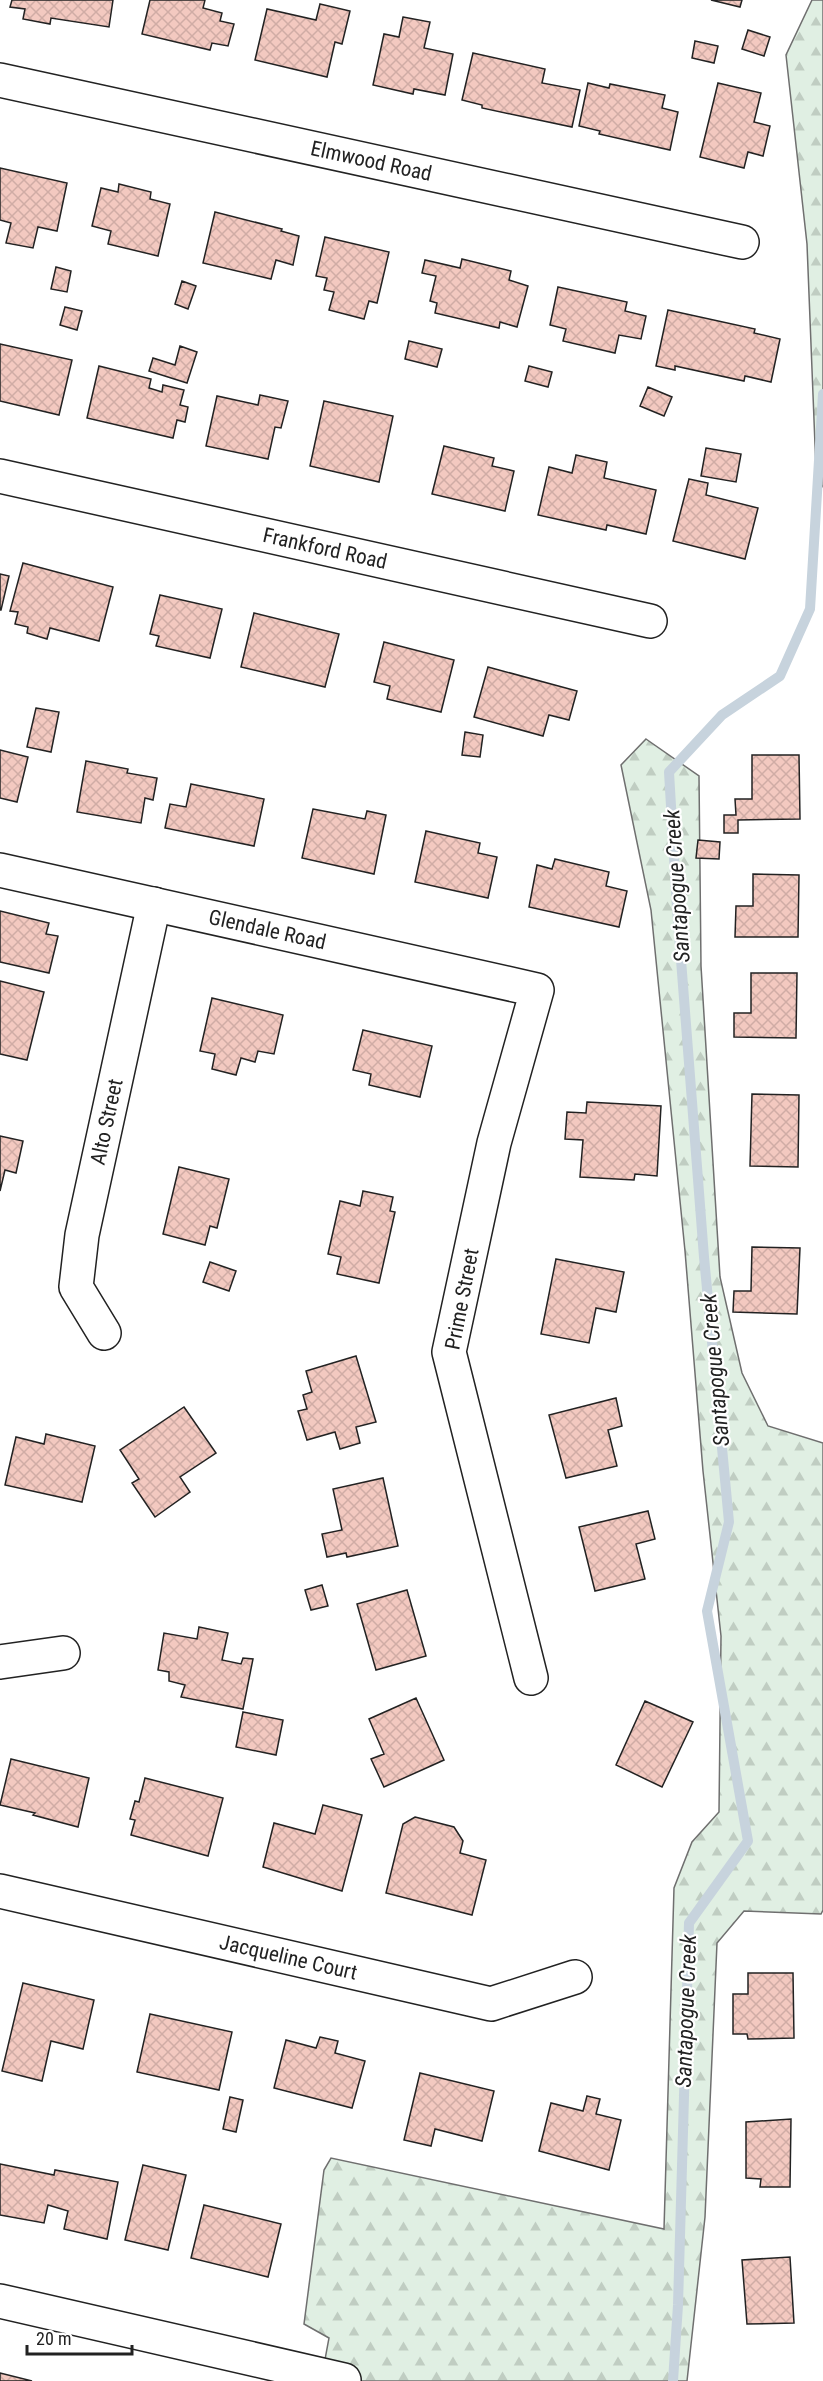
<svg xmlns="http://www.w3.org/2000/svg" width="823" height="2381" viewBox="0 0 823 2381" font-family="'Roboto Condensed',sans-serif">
<defs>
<pattern id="forest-firs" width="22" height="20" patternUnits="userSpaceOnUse" patternTransform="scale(1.5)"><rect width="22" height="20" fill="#e0efe3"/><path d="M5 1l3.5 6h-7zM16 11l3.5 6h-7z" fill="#c0cdc2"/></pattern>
<pattern id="building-cross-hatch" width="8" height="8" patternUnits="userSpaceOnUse" patternTransform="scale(1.5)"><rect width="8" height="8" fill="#f3c9c0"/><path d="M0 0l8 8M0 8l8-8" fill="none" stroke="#d0aca5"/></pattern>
</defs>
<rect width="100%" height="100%" fill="#fff"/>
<!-- forest -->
<path fill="url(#forest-firs)" stroke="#6f6f6f" stroke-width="1.5" d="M812,0H823V485L817,495L807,244L786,55Z
M646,739L699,776L701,966L720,1277L742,1373L768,1426L823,1443V1910L821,1914L744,1911L717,1943L705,2217L687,2381H321L329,2338L304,2324L324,2170L331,2158L664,2229L674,1888L692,1842L719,1812L721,1636L703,1471L685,1251L651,910L621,765Z"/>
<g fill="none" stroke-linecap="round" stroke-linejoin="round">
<!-- stream -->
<path stroke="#c7d3dd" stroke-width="10" d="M673,2381L678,2305L689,1923L748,1841L707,1611L729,1522L704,1257L677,908L669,772L722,715L780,676L810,609L823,394"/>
</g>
<!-- building -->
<path fill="url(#building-cross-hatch)" stroke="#222" stroke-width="1.5" d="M12,0H113L109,27L51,18L50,24L23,19L25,9L10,7Z
M150,0H205L203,8L222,13L220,21L234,24L228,46L212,43L210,50L142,34Z
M711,0H742L740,7Z
M320,4L350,11L342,44L335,42L327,77L255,60L267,9L316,20Z
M403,17L430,22L424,48L453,54L445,95L414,89L413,94L373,85L384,34L399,37Z
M748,30L770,37L764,56L742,49Z
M695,41L718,46L714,63L692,58Z
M473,53L545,69L542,83L580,90L572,127L482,108V105L462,100Z
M588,83L609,88L610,84L665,95L662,108L678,112L670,150L599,134L600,131L579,126Z
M718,83L761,93L754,122L770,126L763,156L748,152L744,168L700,157Z
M0,168L67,183L57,231L38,227L33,248L6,243L11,223L0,220Z
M119,184L151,192L150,199L170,204L158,256L108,244L111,231L92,226L101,188L118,192Z
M215,212L282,229L281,231L299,236L293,265L276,260L271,279L203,263Z
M325,237L389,252L377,303L369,301L364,319L329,310L334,292L324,290L327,278L316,276Z
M462,259L511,271L509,280L528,286L517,327L500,322L499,328L435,313L437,303L430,301L436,276L422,273L425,260L460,268Z
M56,267L71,271L67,292L51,289Z
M182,281L196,286L188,309L175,304Z
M558,287L627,302L625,311L646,316L641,339L619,335L615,353L563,341L566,329L550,325Z
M65,307L82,311L77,330L60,325Z
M668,310L755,329L754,333L780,339L771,382L745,376L744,381L675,366V370L656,366Z
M409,341L442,349L437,367L405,359Z
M0,344L72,360L59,415L0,401Z
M180,346L197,352L187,383L149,371L153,358L175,365Z
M99,366L151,379L149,388L162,392L163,385L184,390L180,405L188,407L185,422L177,420L173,438L87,418Z
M529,366L552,372L548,387L525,381Z
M648,387L672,397L664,416L640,406Z
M260,395L288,401L281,428L275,427L268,459L206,446L217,396L258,405Z
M324,401L393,416L379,482L310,466Z
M444,446L494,458L492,466L514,471L505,511L432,494Z
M706,448L741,454L736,482L701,476Z
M576,455L607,462L604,478L656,490L646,534L607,525L606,530L538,515L549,467L572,473Z
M689,479L708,483L706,495L758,508L745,559L673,541Z
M23,563L113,587L99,641L50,628L47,639L27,633L28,627L15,624L18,612L10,611Z
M0,574L9,576L1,610H0Z
M160,595L222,609L210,658L156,646L159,636L150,634Z
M254,613L339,634L325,687L241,667Z
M384,642L454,660L441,712L387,699L390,686L374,682Z
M488,667L577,691L569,720L549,715L543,736L474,717Z
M36,708L59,712L51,752L27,747Z
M465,732L483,735L480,757L462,755Z
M0,750L28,757L17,802L0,798Z
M752,755H799L800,819L738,820V833H724V815H736L735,799H752Z
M86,761L128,769L127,773L157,778L153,800L145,798L141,823L77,812Z
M191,784L264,799L254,846L165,828L170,804L186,807Z
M313,809L365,819L367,811L386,815L374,874L302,858Z
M426,831L480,843L478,853L497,857L488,898L415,882Z
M698,840L720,842L719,859L696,858Z
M555,859L609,872L606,886L627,891L619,927L529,907L537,865L552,869Z
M753,874L799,875L798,937H735L736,906H753Z
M0,911L49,923L46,934L58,936L49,973L0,962Z
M751,973H797L796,1038L734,1037V1013H751Z
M0,981L44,992L27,1060L0,1054Z
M212,998L283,1015L274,1054L258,1051L255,1062L241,1058L236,1075L212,1069L215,1054L200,1051Z
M363,1030L432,1046L420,1097L369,1085L371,1074L353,1070Z
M752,1094L799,1095L798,1167L750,1166Z
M587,1102L661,1106L657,1176L635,1174L634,1180L580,1177L583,1140L565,1139L567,1112L586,1113Z
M0,1136L23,1141L16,1173L5,1170L0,1191Z
M179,1167L229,1179L217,1228L210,1226L205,1245L163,1234Z
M363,1191L393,1197L390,1211L395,1212L379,1283L337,1274L341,1257L328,1254L340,1201L360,1206Z
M752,1247L800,1248L797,1314L733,1312L734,1291H751Z
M556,1259L624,1272L616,1312L596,1308L589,1343L541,1334Z
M210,1262L236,1271L229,1291L203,1282Z
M356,1356L376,1422L356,1427L360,1443L340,1449L335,1432L307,1440L298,1411L307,1409L303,1395L312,1392L306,1371Z
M616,1398L622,1426L608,1430L617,1466L566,1478L549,1415Z
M184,1407L216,1453L180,1477L190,1492L155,1517L132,1483L139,1479L120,1450Z
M46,1434L95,1446L82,1502L5,1485L16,1437L44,1444Z
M383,1478L398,1546L347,1557L346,1553L327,1557L322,1534L342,1530L333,1489Z
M648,1511L655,1539L636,1544L645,1579L595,1591L579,1527Z
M322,1585L328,1606L311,1610L305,1590Z
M407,1590L426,1656L376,1670L357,1604Z
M199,1627L228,1633L222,1660L241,1664L243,1658L253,1659L243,1709L181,1697L185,1685L169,1681V1672L158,1670L164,1633L197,1639Z
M416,1698L444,1760L384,1787L371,1759L384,1754L369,1719Z
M645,1701L693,1722L662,1787L616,1765Z
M243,1712L283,1720L276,1755L236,1747Z
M11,1759L89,1778L78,1827L33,1815L35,1813L0,1805Z
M145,1778L223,1798L208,1856L131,1835L135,1820L130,1819L135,1801L139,1802Z
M323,1805L362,1815L342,1891L263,1867L274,1823L315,1834Z
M415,1817L454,1827L463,1841L460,1853L486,1860L472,1915L386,1893L403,1824Z
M748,1973H793L794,2038L748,2039L747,2034H733V1994H748Z
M23,1983L94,2000L83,2049L51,2041L42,2081L2,2071Z
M150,2014L232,2032L219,2090L137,2072Z
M320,2037L338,2041L335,2053L365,2061L352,2108L274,2088L286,2040L316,2048Z
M420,2073L494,2091L482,2141L435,2129L431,2146L404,2140Z
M587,2096L600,2099L596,2114L621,2120L609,2170L539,2151L551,2103L583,2111Z
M230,2097L243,2100L236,2132L223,2129Z
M791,2119L790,2187H760L761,2179L746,2178V2122Z
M0,2164L54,2175L55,2170L118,2182L107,2239L64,2229L68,2211L48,2205L44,2223L0,2215Z
M143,2165L186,2175L168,2250L125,2240Z
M204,2205L281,2224L268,2277L191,2258Z
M790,2257L794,2323L747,2324L742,2260Z
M0,2373L32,2381H0Z"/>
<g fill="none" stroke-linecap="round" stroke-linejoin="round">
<defs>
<g id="minor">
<path id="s1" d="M0,80L742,242"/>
<path id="s2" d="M0,476L650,621"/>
<path id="s3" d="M0,870L537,990L494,1143L449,1352L531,1678"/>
<path id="s4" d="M104,1333L76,1287L82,1235L154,904"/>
<path d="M0,1662L63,1653"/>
<path id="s5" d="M0,1891L491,2004L575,1977"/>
<path d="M0,2301L344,2380"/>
</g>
</defs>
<!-- minor casing -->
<use href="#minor" stroke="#222" stroke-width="36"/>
<!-- minor -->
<use href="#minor" stroke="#fff" stroke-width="33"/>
</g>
<g text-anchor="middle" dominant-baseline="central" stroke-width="4.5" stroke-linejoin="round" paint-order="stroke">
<!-- street labels -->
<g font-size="21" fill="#222" stroke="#fff">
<text stroke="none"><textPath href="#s1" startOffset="380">Elmwood Road</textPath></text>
<text stroke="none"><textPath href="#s2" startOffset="333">Frankford Road</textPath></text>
<text stroke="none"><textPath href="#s3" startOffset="274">Glendale Road</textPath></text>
<text stroke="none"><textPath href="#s4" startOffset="222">Alto Street</textPath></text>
<text transform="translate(462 1299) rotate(-79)">Prime Street</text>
<text stroke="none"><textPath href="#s5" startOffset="296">Jacqueline Court</textPath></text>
</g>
<!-- water labels -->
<g font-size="22" font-style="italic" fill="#222" stroke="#fff">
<text transform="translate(677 886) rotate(-94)">Santapogue Creek</text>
<text transform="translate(715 1370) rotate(-95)">Santapogue Creek</text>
<text transform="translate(686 2011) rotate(-88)">Santapogue Creek</text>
</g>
</g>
<!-- scale -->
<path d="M27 2345v9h105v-9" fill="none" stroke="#222222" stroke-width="3"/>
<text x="36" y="2345" font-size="18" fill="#222222" stroke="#ffffff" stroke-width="4.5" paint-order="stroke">20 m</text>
</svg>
